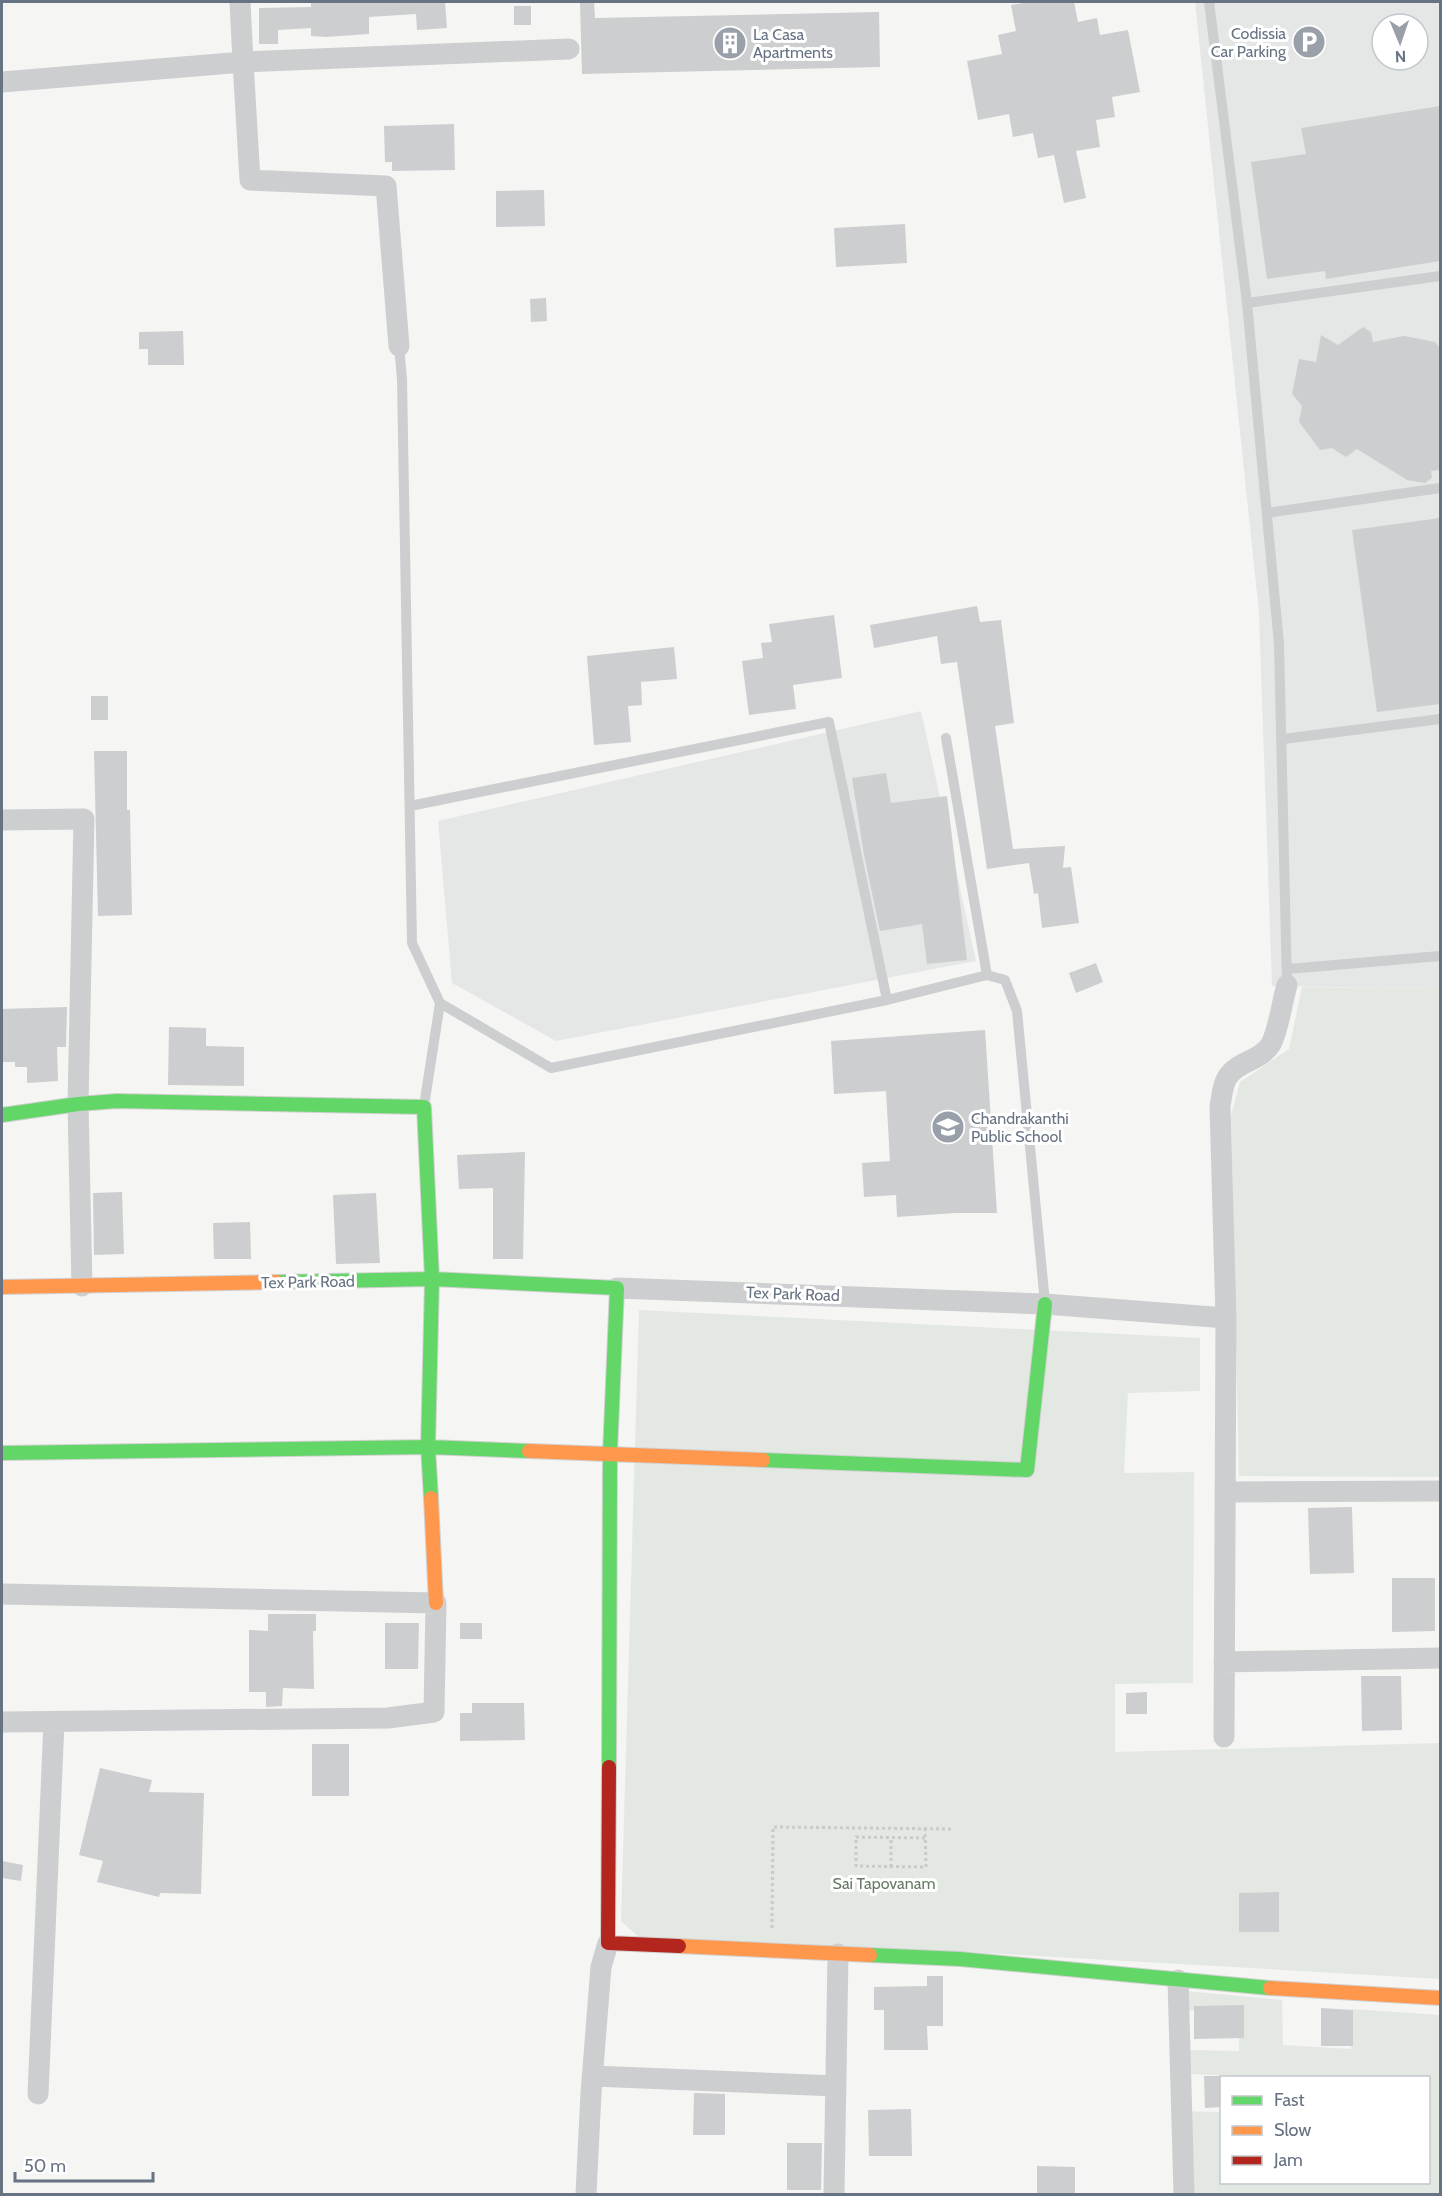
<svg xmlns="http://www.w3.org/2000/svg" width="1442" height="2196" viewBox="0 0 1442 2196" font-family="Cabin,sans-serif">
<rect width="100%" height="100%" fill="#f5f5f4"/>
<!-- built -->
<path fill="#e5e7e6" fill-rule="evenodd" d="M1195,2H1440V989L1272,986L1259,613ZM1382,24H1418V60H1382Z
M921,711L976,961L556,1041L452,983L438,821Z"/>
<!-- green -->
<path fill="#e4e8e2" d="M1302,987L1440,989V1477L1239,1476L1231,1116L1240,1082L1289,1049Z
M639,1310L1200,1338V1391L1128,1393L1124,1473L1194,1472L1193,1683L1115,1684V1752L1440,1743V1979L969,1952L640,1938L621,1921Z
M1186,1991L1282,2000L1283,2045L1351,2049L1352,2009L1440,2015V2194H1174L1172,2111L1221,2112L1222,2182H1428V2078H1244L1243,2076L1188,2074V2050L1239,2051V2014L1187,2010Z"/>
<!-- building -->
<path fill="#cdcecf" d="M311,2H445L447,28L417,30L416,14L369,17V34L326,37L311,36V28L278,30V44H259V8L311,7Z
M580,2H594L595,18L879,12L880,67L582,74Z
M1029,2H1074L1078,22L1097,18L1100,35L1128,30L1140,92L1112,97L1115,117L1096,120L1100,147L1076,151L1086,198L1064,203L1054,155L1038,158L1033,133L1013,137L1009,114L978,120L967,61L1002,54L998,35L1016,31L1011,5Z
M514,6H531V25H514Z
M1440,106V261L1326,279L1325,271L1267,279L1251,162L1306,154L1301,128Z
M454,124L455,170L392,171V162H385L384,126Z
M544,190L545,226L496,227V191Z
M905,224L907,263L836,267L834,228Z
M546,298L547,321L531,322L530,299Z
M1363,327L1371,332L1373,342L1404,336L1435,342L1440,348V470L1431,471L1432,478L1425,483L1407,480L1357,449L1346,457L1332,448L1320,450L1299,422L1302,406L1292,394L1299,359L1316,362L1321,335L1338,345Z
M183,331L184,365H148V349H139V332Z
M1440,518V704L1377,712L1352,530Z
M977,606L980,622L1001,620L1014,723L995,726L1013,849L1065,846L1063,868L1071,867L1079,923L1042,928L1038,893L1034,894L1029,863L987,869L957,662L941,664L937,636L874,648L870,625Z
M834,615L842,678L793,685L796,709L749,715L742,661L763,658L761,643L772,642L769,624Z
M674,647L677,679L641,682L642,705L628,706L631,742L594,745L587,656Z
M91,696H108V720H91Z
M94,751H127V810H130L132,915L98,916Z
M886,773L891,803L947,796L967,960L927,964L922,924L880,931L864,855L852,778Z
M1096,963L1103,982L1076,993L1069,973Z
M67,1007L66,1047H57L58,1081L27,1083V1067H15V1062H2V1009Z
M169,1027L206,1028V1046L244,1047V1086L168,1085Z
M985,1030L997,1213H956L897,1217L896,1195L864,1197L862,1163L890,1161L886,1091L834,1094L831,1041Z
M525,1152L523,1259H493V1188L459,1189L457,1155Z
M122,1192L124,1254L94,1255L93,1193Z
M376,1193L380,1263L336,1264L333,1195Z
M250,1222L251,1259H214L213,1223Z
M1352,1507L1354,1573L1310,1574L1308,1508Z
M1392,1578H1435V1631L1392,1632Z
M268,1614H316V1631H313L314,1689L283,1688L282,1706L266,1707V1692H249V1630L268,1631Z
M385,1623H419L418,1669H385Z
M460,1623H482V1639H460Z
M1361,1676H1401L1402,1730L1362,1731Z
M1147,1692V1714H1126V1693Z
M472,1703H524L525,1740L460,1741V1713H472Z
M312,1744H349V1796H312Z
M100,1768L152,1780L149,1792L204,1793L201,1894L160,1893L159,1897L97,1882L103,1861L79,1855Z
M2,1861L23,1865L21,1881L2,1878Z
M1279,1892V1932H1239V1893Z
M927,1976H943V2026H927L928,2050H884V2010H874V1987L927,1986Z
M1244,2005V2038L1194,2039V2006Z
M1321,2008L1353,2010V2046H1321Z
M1204,2076H1221V2107L1205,2108Z
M694,2093L725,2094V2135H693Z
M911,2109L912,2156H869L868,2110Z
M787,2143H822L821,2190H787Z
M1037,2166L1075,2167V2194H1037Z"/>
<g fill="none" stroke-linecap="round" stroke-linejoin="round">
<defs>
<path id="fast" d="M2,1115L78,1104L117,1101L424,1107L432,1279L428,1447L431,1498
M277,1282L432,1279L617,1288L610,1453L609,1767
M2,1453L428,1447L529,1451
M763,1460L1027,1470L1045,1304
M870,1955L960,1959L1270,1988"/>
<path id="slow" d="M2,1287L277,1282
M529,1451L763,1460
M431,1498L436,1603
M679,1946L870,1955
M1270,1988L1440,1998"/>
<path id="jam" d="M609,1767L608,1943L679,1946"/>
</defs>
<!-- fast casing -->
<use href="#fast" stroke="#d1d1d2" stroke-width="16"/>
<!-- slow casing -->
<use href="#slow" stroke="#d1d1d2" stroke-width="16"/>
<!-- jam casing -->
<use href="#jam" stroke="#d1d1d2" stroke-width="16"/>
<!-- path -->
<path stroke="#cacacb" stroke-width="3" stroke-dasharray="3 3" stroke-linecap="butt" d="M925,1828L926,1867L856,1866V1837L925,1838
M891,1867V1837
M772,1928L773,1827L951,1829"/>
<!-- lane -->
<path stroke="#cdcecf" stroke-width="10" d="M1209,2L1247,303L1279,644L1287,985
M1247,303L1440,276
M399,346L402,379L412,943L440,1003L551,1068L887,1000L987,975L1005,980L1017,1011L1045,1303
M1267,513L1440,488
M946,738L987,975
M1283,739L1440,719
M410,806L829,722L887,1000
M1288,969L1440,956
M424,1106L440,1003"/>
<!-- street -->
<path stroke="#cdcecf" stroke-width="21" d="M2,82L243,62L240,2
M399,346L386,186L250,180L243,62L569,49
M2,820L84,819L78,1104L82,1286
M617,1288L1045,1304L1226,1318L1220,1106C1222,1097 1222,1086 1227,1078C1237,1061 1261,1061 1271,1044C1279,1029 1282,1001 1287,985
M1225,1492L1440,1491
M2,1594L436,1603L434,1712L388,1718L2,1722
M1224,1662L1440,1658
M1224,1737L1226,1318
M1178,1980L1184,2194
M593,2076L836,2086
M38,2094L54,1722
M586,2194L591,2093L601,1967L608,1943
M834,2194L838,1954"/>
<!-- fast -->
<use href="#fast" stroke="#63d668" stroke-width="14"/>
<!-- slow -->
<use href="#slow" stroke="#ff974d" stroke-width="14"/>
<!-- jam -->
<use href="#jam" stroke="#b3261e" stroke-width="14"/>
</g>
<!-- icons -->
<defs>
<symbol id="parking-disc" viewBox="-11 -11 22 22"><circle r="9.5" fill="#99a0aa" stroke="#fff"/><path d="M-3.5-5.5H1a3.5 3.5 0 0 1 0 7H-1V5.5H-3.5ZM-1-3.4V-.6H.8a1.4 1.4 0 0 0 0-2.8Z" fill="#fff"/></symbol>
<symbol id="building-disc" viewBox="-11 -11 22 22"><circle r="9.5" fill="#99a0aa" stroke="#fff"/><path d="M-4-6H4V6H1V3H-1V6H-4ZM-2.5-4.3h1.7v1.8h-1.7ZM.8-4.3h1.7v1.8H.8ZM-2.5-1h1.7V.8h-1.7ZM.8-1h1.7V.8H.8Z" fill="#fff"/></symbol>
<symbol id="school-disc" viewBox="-11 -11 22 22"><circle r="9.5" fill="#99a0aa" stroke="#fff"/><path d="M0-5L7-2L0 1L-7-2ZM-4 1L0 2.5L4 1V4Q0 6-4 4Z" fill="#fff"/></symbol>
</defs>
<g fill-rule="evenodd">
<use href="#parking-disc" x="1290" y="23" width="38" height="38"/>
<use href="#building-disc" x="711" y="24" width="38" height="38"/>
<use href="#school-disc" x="929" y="1108" width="38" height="38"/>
</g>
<g text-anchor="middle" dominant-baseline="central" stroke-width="6" stroke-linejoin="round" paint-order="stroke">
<!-- poi labels -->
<g font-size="16" fill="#677382" stroke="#fff" text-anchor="start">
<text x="1286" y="33" text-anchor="end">Codissia<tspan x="1286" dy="18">Car Parking</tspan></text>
<text x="753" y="34">La Casa<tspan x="753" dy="18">Apartments</tspan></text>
<text x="971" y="1118">Chandrakanthi<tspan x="971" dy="18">Public School</tspan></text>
</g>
<!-- street labels -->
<g font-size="16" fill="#677382" stroke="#fff">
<text transform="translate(308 1282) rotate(-1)">Tex Park Road</text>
<text transform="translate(793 1294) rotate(2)">Tex Park Road</text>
</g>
<!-- park labels -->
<g font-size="16" fill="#677a65" stroke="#fff">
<text x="884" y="1883">Sai Tapovanam</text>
</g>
</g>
<!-- border -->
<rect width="1442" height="2196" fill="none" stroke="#677382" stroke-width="6"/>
<!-- legend -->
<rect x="1220" y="2076" width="210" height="108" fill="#ffffff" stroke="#c2c7cd" stroke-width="1.5"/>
<rect x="1232" y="2096" width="30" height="9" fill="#63d668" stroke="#c2c7cd" stroke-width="1.5"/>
<text x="1274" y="2106" font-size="18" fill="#677382">Fast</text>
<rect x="1232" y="2126" width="30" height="9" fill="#ff974d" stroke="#c2c7cd" stroke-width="1.5"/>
<text x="1274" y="2136" font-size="18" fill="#677382">Slow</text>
<rect x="1232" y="2156" width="30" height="9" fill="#b3261e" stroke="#c2c7cd" stroke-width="1.5"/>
<text x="1274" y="2166" font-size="18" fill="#677382">Jam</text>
<!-- north arrow -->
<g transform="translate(1400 42) rotate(178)"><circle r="28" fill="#ffffff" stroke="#c2c7cd" stroke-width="1.5"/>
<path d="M0-4.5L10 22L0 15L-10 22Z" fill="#99a0aa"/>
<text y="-9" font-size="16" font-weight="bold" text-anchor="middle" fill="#677382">N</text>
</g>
<!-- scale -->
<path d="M15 2172v9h138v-9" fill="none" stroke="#677382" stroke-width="3"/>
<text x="24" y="2172" font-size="18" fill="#677382" stroke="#ffffff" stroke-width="4.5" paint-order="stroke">50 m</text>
</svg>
